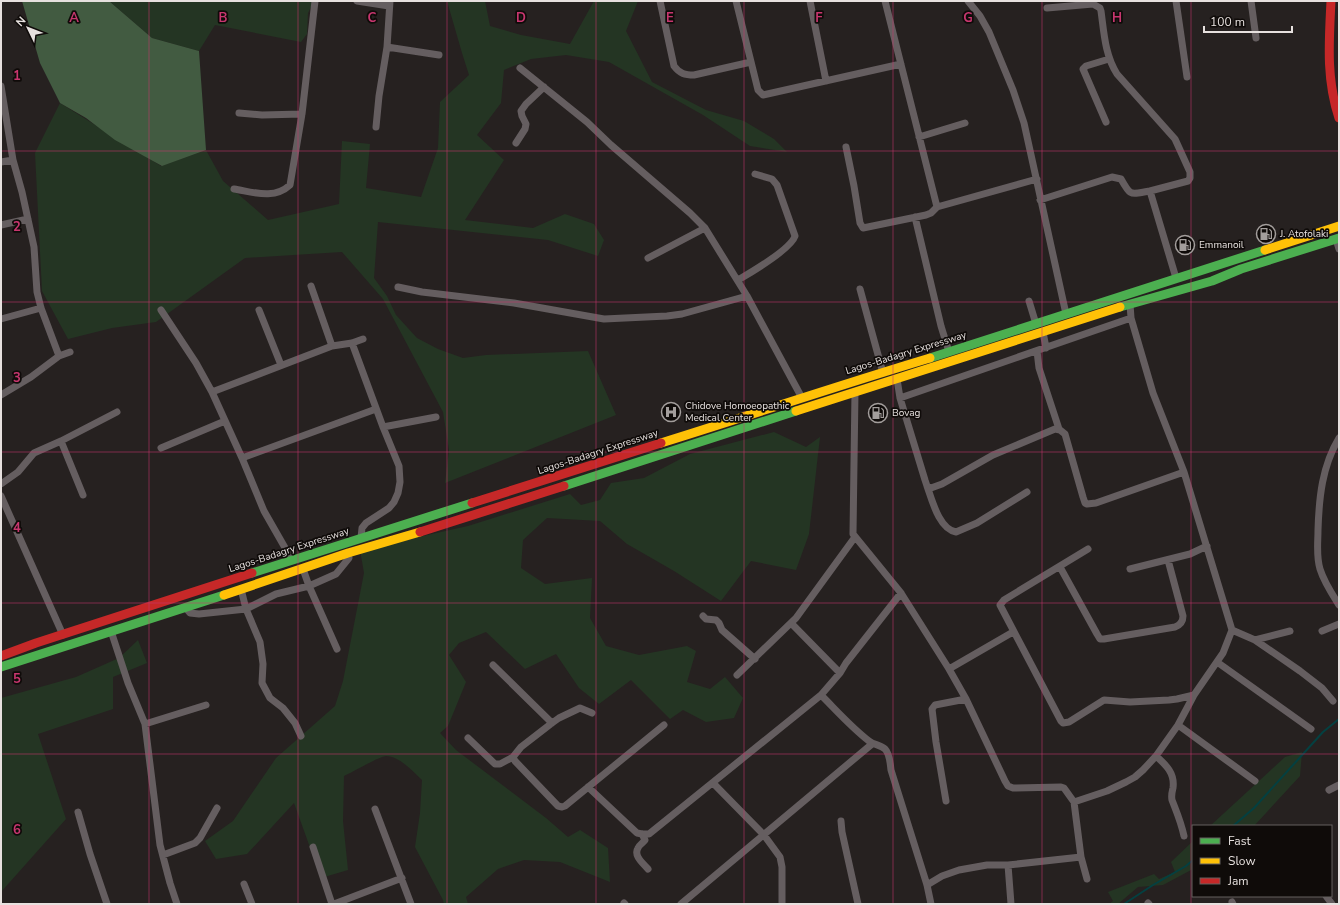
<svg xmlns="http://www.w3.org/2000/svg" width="1340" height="905" viewBox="0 0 1340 905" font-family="'Nunito Sans',sans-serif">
<rect width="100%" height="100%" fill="#262120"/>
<!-- green -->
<path fill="#243523" d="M109,1H314L308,13L307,34L301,42L215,25L199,51L152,38Z
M447,1H485L490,26L521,35L570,44L594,1H638L626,31L652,82L706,110L744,121L774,139L787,152L750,146L703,115L609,62L566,55L531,59L504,70L501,103L477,135L504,160L465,220L533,228L565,214L594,224L604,240L598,256L548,240L378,222L374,278L387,296L396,315L417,338L438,349L463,358L486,355L588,351L616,415L445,483L449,450L443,412L383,299L342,252L245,258L156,322L112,328L68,339L42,291L35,153L60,103L161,166L206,150L223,181L268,220L339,204L342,141L370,144L366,188L421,197L438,148L440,102L469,75L462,53Z
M774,432L806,447L820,437L809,534L796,570L751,561L721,601L674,571L627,544L600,521L547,518L523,540L521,568L545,584L592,578L590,618L606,646L639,655L687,646L696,651L687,682L710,689L725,677L743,698L734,718L706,722L683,710L670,719L631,680L599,704L579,688L556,654L525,669L486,632L459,643L449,655L466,682L448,726L440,733L456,750L546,818L568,837L580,830L608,848L610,882L560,862L524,860L498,869L466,897L468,904H444L443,900L415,847L420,813L422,780C412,771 401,757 386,756C380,756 351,773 344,776L343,821L348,870L321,878L294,803L247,854L216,859L205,841L233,821L276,758L335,706L343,681L364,573L360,550L468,526L570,494L581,505L600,500L611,483L644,478L690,454Z
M138,640L147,663L113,677V709L38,734L66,819L1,892V698L76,677L119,658Z
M1302,752L1300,776L1254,826H1210L1285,757Z
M1193,841V869L1163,885L1138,887L1118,904H1109L1113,901L1108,892L1154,874L1159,879L1175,872L1171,862Z"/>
<!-- forest -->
<path fill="#425b41" d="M22,1H109L152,38L199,51L206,150L162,166L115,140L86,118L60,103L40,63Z"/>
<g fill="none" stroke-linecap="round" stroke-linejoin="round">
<!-- stream -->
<path stroke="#044041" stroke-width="2" d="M1233,826L1254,808L1323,732L1339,719
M1124,904L1153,885L1186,866L1193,860"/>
<!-- street -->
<path stroke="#655e60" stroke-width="7" d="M357,1L389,6
M660,1L674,66C680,74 685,75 694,75L751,62
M736,1L758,90L763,95L901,64
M810,1L826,81
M885,1L937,207
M968,1L980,16L989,32L1013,90L1024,123L1066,314
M1176,1L1187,77
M1251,1L1256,38
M1047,8L1093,4L1100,8L1101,11C1104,33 1105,55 1117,74L1175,139L1190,172V178L1188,181L1150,191L1176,278
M387,47L439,55
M520,68L587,122L611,145L690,213L705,228L747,296L802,398
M1,86L13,160L22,192L34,247L37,292L41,308L59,356
M239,113L262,115L302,114
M1106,122L1083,69L1086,66L1109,59
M376,127L379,96L387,47L390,1
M919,137L965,123
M516,143L525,129L526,124L522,116L521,111L526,104L544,87
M846,147L854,186L860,223L863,228L926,215L931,213L937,207L1037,179
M1,162L13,160
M234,189C253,192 274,200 290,185L302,114L315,1
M1040,200L1112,177L1121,179C1131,197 1130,194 1150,191
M915,217L941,326L949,352
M1,225L28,219
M1336,239L1339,249
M648,258L705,228
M738,280C750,273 791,249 795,236L777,185L772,179L755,174
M311,286L332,346
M398,287L422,292L514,303L604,319L667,316L682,314L747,296
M860,289L883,373
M1029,301L1036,324
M161,310L196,363L212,392L242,458L264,511L292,560
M259,310L281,365
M1,319L41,308
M1043,332L1046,348
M352,343L383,427L399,466L400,482L398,493L394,502L389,508L366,523L362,528L361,538
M1037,351L1039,368L1059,429
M897,379L900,398L925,480L927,486L931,488L942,484L993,455L1055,429L1060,430L1065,434L1083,497L1085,503L1087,504L1096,503L1184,472
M212,392L332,346L352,343L363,339
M855,392L853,534L901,593L949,669L966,699L1005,781L1008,786L1013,788L1061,787L1064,788L1074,802L1107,791L1126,782L1135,777L1143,770L1156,756L1178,725L1194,695L1223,653L1232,630L1184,472L1153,393L1131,318L1130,304
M1,395L31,377L59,356L70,352
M900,398L1131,318
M383,427L436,417
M1339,438C1322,466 1319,498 1318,530C1318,543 1316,556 1320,569C1324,582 1332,594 1339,605
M61,441L83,495
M161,448L225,421
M242,458L376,409
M1,484L18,472L34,453L61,441L117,412
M927,486C932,500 939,529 956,532L977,523L1027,492
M1,496L63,635
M1088,549L1004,600L1000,605L1061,721L1063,723L1069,722L1104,700L1130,702L1169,700L1177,699L1194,695
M1060,567L1097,634L1100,639H1104L1175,627C1180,625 1183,622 1183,616L1168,560
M303,569L309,586L337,649
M1130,569L1190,554L1207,546
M241,589L246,609L260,642L263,664L262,683L270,698L283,708L295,723L301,736
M185,607L190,613L199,614L246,609L276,594L309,586L336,574L349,558L348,553
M703,616L706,619L716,620L719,623L722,630L755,659
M791,623L840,673
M1232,630L1255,640L1300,671L1322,688L1333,701
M111,631L128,683L145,724L160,845L170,883L177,904
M1322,631L1339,624
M1255,640L1290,631
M1217,662L1311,729
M493,665L552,723
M949,669L1013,632
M737,675L796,618L855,537
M821,695C837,711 851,727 869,741C874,745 881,745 885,749C890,754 890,763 891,770L927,885L931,904
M592,713L580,708L559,718L552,723L521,747L513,757L515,761L558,806L562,807L565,806L664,725
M145,724L206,705
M1178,725L1255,781
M468,738L495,764H500L513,757
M1156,756C1166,765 1175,773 1173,788C1172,792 1171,795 1172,800C1177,813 1181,822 1184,836
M713,783L764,835L780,857L782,867V904
M588,787L637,833L642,834H649L821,695L840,673L846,663L901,593
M1329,790L1339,785
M946,801L936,742L932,709L935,705L966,699
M375,809L411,904
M78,812L90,854L107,904
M841,821L842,832L858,904
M642,834L645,840C643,843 639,845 638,848C633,856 644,864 648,869
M313,847L332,904
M163,855L195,843L200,838L217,808
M1081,857L1087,879
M1008,865L1011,904
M244,884L252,904
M927,885L942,876L959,870L987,865H1008L1081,857L1074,802
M1326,896L1332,904
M1232,902L1233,904
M624,903L625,904
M1148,903L1149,904
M334,904L402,878
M681,904L872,744"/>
<!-- fast -->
<path stroke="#4caf50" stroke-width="9" d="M1120,307L1212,281L1241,269L1339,238
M930,358L1265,250
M564,486L796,411
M252,573L472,503
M1,667L224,595"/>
<!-- slow -->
<path stroke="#ffc107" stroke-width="9" d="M1265,250L1339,226
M796,411L1120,307
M661,443C751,415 840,385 930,358
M224,595L348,553L420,532"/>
<!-- jam -->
<path stroke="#c62828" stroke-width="9" d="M1331,1C1329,42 1326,79 1339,118
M472,503L661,443
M420,532L564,486
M1,656L36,643L252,573"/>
</g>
<!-- grid -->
<path fill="none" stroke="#c8366f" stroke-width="1" stroke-opacity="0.55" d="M149,1V904M298,1V904M447,1V904M596,1V904M744,1V904M893,1V904M1042,1V904M1191,1V904M1,151H1339M1,302H1339M1,452H1339M1,603H1339M1,754H1339"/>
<!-- icons -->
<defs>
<symbol id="fuel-ring" viewBox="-11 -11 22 22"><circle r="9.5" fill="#0f0b09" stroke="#a39e9c" stroke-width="1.5"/><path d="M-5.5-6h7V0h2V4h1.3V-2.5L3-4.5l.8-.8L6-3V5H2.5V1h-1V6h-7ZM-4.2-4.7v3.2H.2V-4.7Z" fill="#a39e9c"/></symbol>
<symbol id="hospital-ring" viewBox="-11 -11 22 22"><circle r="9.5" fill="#0f0b09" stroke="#a39e9c" stroke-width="1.5"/><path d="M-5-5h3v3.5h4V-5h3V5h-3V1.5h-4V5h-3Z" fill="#a39e9c"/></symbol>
</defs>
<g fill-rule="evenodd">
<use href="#fuel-ring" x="1255" y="223" width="22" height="22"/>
<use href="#fuel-ring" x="1174" y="234" width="22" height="22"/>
<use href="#hospital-ring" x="660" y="401" width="22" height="22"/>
<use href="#fuel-ring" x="867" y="402" width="22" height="22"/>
</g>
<g text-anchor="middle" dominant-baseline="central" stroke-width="3.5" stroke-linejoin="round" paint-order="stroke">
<!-- poi labels -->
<g font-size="10" fill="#e7e1df" stroke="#0f0b09" text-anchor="start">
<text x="1280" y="234">J. Atofolaki</text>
<text x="1199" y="245">Emmanoil</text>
<text x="685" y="406">Chidove Homoeopathic<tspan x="685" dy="12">Medical Center</tspan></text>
<text x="892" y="413">Bovag</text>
</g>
<!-- street labels -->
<g font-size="10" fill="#e7e1df" stroke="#0f0b09">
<text transform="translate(906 353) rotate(-17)">Lagos-Badagry Expressway</text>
<text transform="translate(598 452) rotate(-18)">Lagos-Badagry Expressway</text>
<text transform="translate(289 550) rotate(-18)">Lagos-Badagry Expressway</text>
</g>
</g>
<g font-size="13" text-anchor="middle" font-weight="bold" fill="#c8366f" stroke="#0f0b09" stroke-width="3.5" stroke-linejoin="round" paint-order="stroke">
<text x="74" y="22">A</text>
<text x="223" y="22">B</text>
<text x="372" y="22">C</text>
<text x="521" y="22">D</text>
<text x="670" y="22">E</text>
<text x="819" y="22">F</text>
<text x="968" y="22">G</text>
<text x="1117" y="22">H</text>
<text x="17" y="80">1</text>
<text x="17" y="231">2</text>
<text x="17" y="382">3</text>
<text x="17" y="532">4</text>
<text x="17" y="683">5</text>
<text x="17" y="834">6</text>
</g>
<!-- border -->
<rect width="1340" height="905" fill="none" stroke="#e7e1df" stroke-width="4"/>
<!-- legend -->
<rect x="1192" y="825" width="140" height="72" fill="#0f0b09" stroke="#65615f"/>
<rect x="1200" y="838" width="20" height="6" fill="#4caf50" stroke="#65615f"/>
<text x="1228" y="845" font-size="12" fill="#e7e1df">Fast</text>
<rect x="1200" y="858" width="20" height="6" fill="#ffc107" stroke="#65615f"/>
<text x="1228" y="865" font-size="12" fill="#e7e1df">Slow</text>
<rect x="1200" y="878" width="20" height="6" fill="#c62828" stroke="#65615f"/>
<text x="1228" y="885" font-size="12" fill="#e7e1df">Jam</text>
<!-- north arrow -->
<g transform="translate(28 28) rotate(313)" stroke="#0f0b09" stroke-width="3" paint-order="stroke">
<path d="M0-3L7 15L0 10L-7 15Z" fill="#e7e1df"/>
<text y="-6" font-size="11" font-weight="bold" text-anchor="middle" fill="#e7e1df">N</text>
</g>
<!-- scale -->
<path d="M1204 26v6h88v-6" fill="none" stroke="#e7e1df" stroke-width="2"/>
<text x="1210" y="26" font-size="12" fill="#e7e1df" stroke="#0f0b09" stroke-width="3" paint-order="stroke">100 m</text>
</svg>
